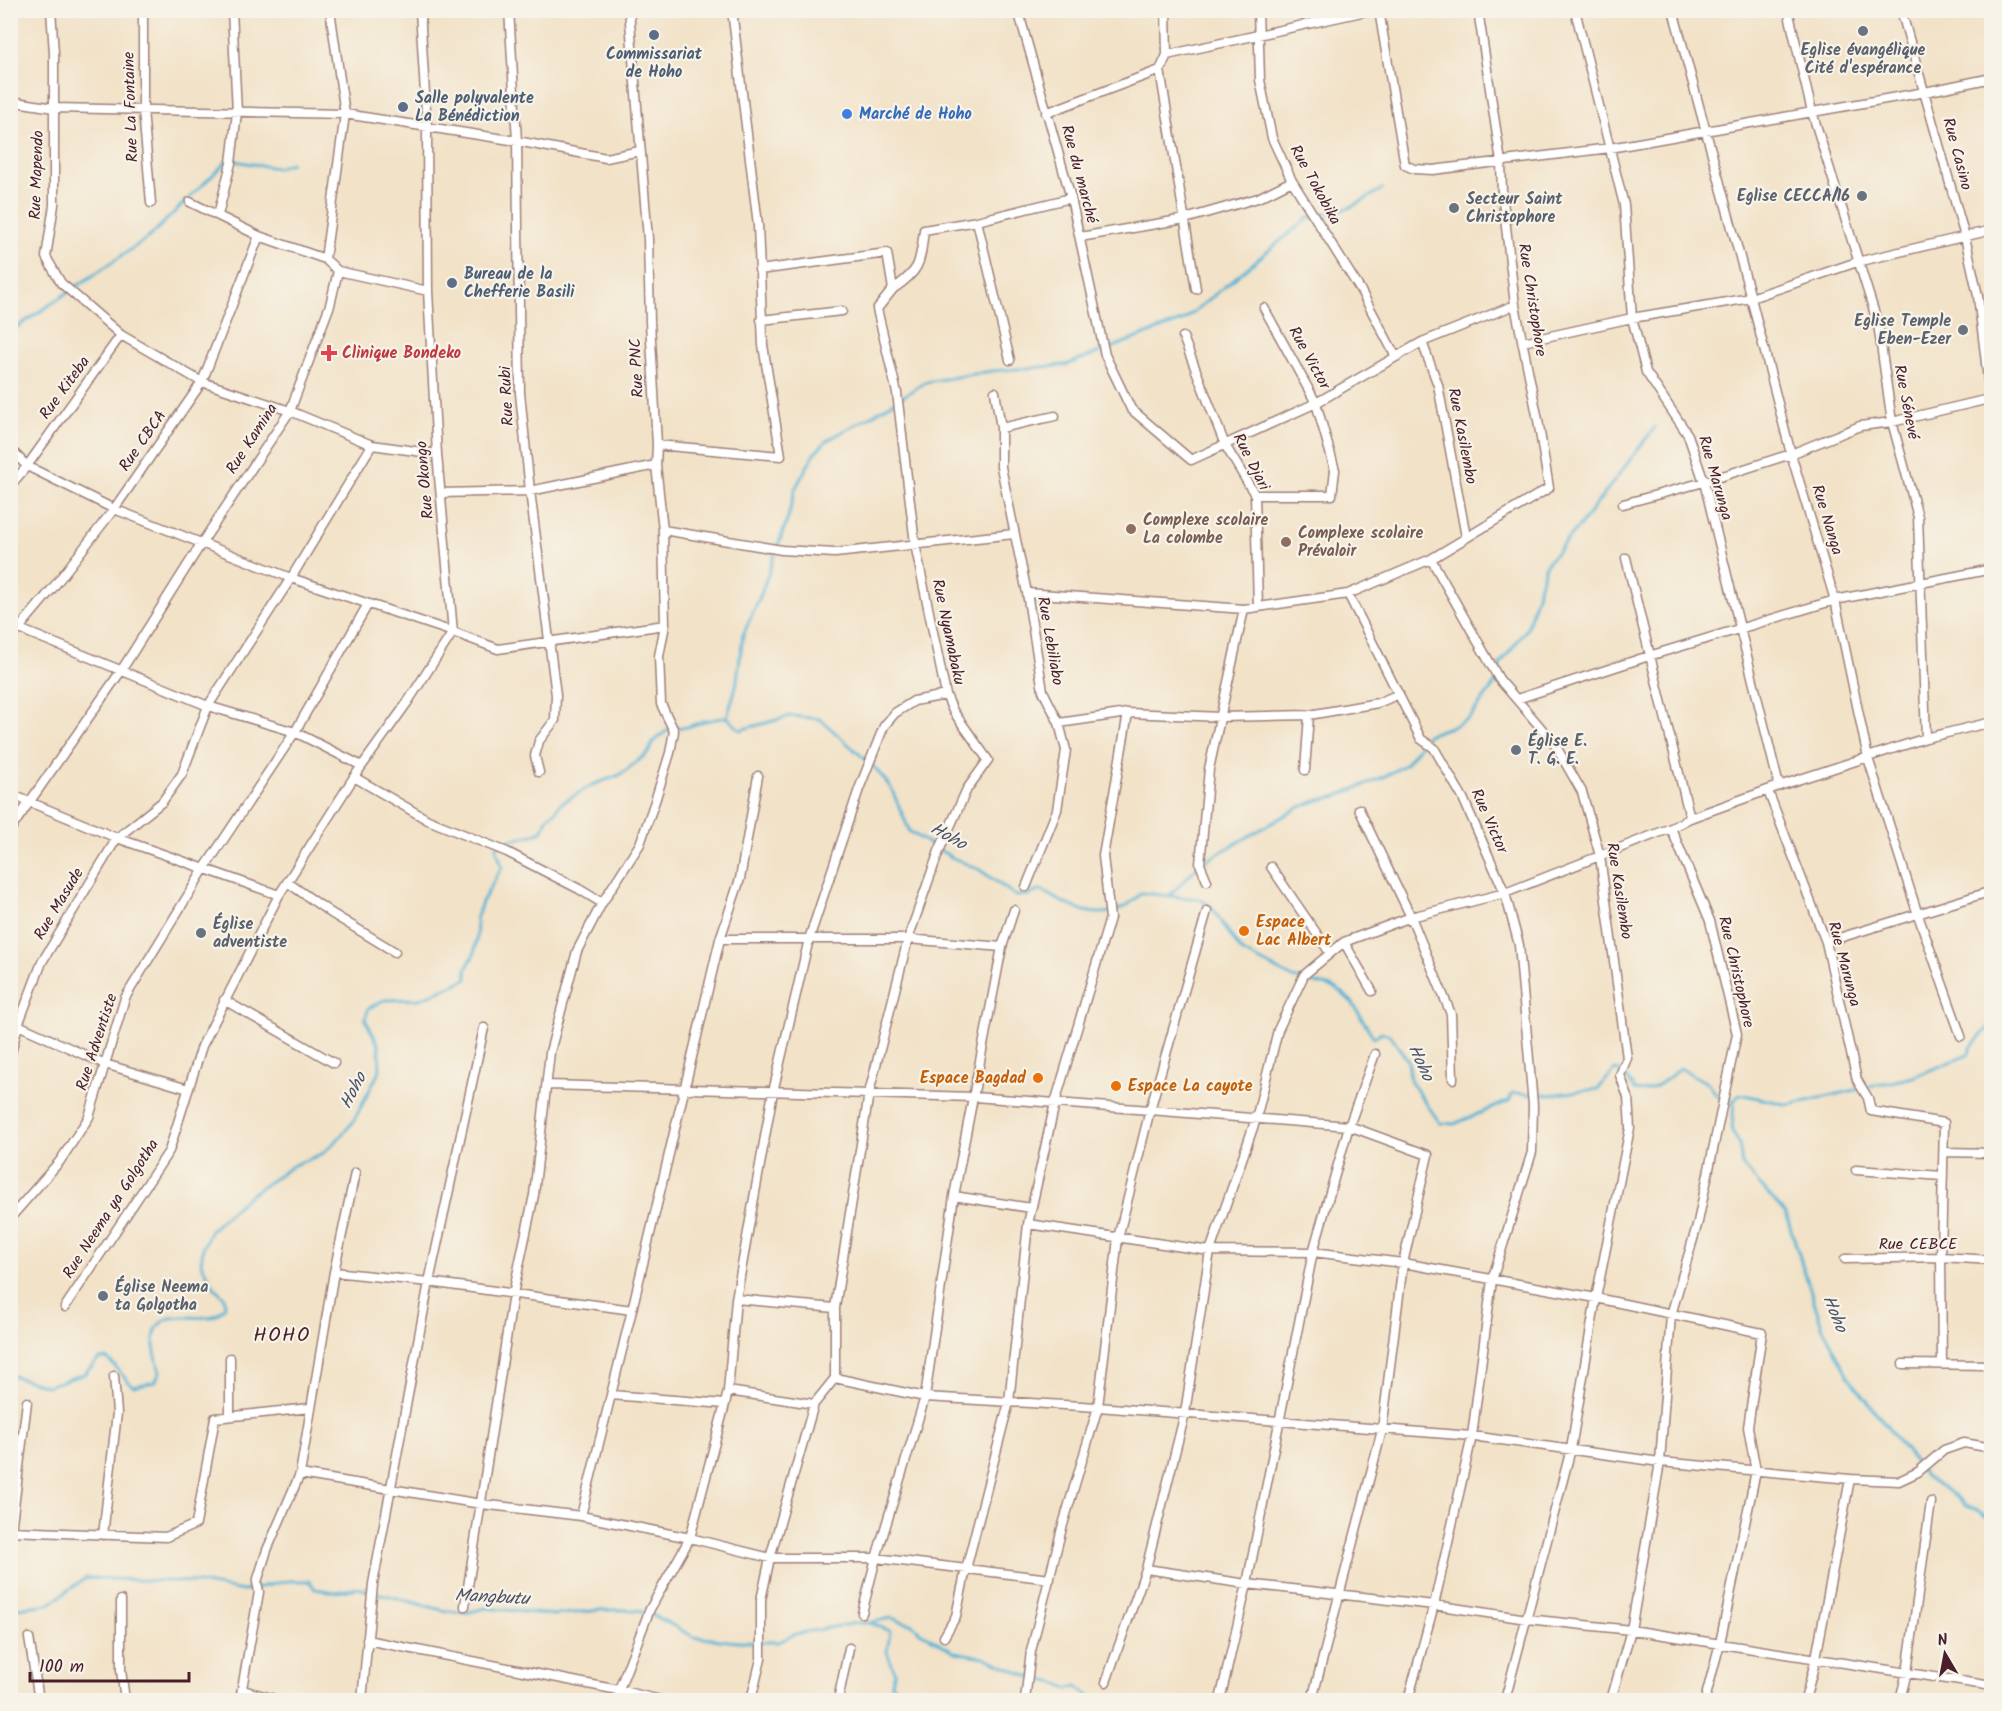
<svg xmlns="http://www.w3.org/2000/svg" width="2002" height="1711" viewBox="0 0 2002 1711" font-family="Kalam,sans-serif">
<rect width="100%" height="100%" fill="#f7f3e8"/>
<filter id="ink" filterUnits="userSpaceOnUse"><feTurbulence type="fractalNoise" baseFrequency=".0167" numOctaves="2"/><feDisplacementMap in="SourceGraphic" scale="12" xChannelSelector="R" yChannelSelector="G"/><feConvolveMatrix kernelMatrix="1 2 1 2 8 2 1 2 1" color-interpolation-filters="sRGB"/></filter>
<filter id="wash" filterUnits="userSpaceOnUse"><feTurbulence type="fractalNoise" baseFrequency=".008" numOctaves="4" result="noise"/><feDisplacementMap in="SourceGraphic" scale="24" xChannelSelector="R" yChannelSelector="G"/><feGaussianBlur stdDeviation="1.35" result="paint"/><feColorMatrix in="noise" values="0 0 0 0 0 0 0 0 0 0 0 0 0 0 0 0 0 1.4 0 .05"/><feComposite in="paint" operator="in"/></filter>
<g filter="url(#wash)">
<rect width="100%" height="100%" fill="#f2e2c7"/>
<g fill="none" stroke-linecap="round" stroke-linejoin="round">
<!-- stream -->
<path stroke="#56b3d4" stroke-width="3" d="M10,332L149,237L228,160L277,168L291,163
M1499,675L1500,664L1527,629L1546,564L1582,523L1655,427
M727,717L740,730L791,716L820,719L876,769L891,788L910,832L951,857L980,870L1016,896L1028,895L1041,890C1075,911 1110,928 1141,893L1199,899L1211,906L1241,951L1293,978L1336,988L1352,1002L1374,1038L1381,1032L1390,1035L1408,1061L1411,1082L1440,1123L1454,1124L1509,1101L1513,1093L1549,1095L1598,1089L1615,1070L1622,1072L1635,1090C1652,1094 1667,1079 1680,1068L1709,1084L1717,1096L1734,1101
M727,717L736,687L743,635L761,594L775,554L788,518L795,489L814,454L826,441L871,416L926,382L992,371L1066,365L1184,320L1308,218L1349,208L1383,189
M1170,895L1200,864L1298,808L1319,800L1337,796L1384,777L1406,764L1427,735L1456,725L1470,717L1497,681
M1734,1101L1732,1132L1739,1143L1742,1165L1786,1214L1822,1326L1848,1376L1925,1476L1957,1497L1966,1506L1976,1509L1992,1521
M1734,1101L1740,1094L1789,1105L1913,1077L1968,1055L1971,1047L1992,1024
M10,1375L47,1386L84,1374L99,1359L106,1358C117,1366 123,1378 133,1386L155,1382L160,1372C158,1363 153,1350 154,1340C156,1307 190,1320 210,1317C217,1316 221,1311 225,1306L224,1297L214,1287L201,1263L203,1248L211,1230L247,1197L294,1165L322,1154L339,1138L353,1122L380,1070L379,1046L365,1019L369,1008L384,1000L420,999L467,979L466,969L474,954L477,935L476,919L482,902L502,867L496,847C514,835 528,840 543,830L547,818L556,811L560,804L592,785L620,775L649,752L652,743L665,732L672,728L687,727L705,721L727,717
M10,1609L49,1604L86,1578L194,1582L243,1591L287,1581H309L315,1589L336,1592L358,1588L446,1611L465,1613L486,1608L555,1615L601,1610H638L659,1618L694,1637L737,1642H779L795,1634L856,1623H870L890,1631L887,1652L895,1672L891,1685L920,1700
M872,1622L891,1618L913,1625L920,1632L955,1652L984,1657L1020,1673L1036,1679L1057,1683L1069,1689L1077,1686L1094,1700"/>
</g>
</g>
<g filter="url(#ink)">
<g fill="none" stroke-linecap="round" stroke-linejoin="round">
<defs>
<path id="minor" d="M51,10L54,53V205L46,257L61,283L121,335L202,382L290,411L372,445L437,454
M143,10V110L151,203
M509,10L517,141L520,393L530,491L556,695L555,720L539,741L535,756L539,772
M1018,10L1071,198L1105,355L1131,409L1191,460L1316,403L1422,342L1515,305
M1166,10L1167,55L1160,70L1196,289
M1258,10L1260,80L1272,138L1292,181L1361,291L1396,357
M1379,10L1405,165L1414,169L1433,170L1610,148L1925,92L1992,78
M1575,10L1624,205L1632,318L1646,372L1688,435L1704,482L1779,786
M1673,10L1751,298L1791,454L1835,600L1868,758L1918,915L1961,1036
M1788,10L1812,112L1878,324L1892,422L1918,517L1926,738
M1901,10L1965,237L1978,296L1992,413
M1167,55L1371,10
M10,101L54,108L345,114L517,141L606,158L640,151
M1046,113L1160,70
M190,202L259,236L325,259
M218,215L231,163L237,112L232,10
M977,221L1010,360
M1080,237L1185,219L1258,198L1292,181
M338,271L428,291
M893,289C921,270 920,263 924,230L977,221L1071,198
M761,320L842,311
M1183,337L1225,445L1255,495L1258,607
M1422,342L1438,385L1466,537
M1523,342L1632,318L1751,298L1857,262L1992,230
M995,392L1001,428V467L1027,593L1043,691L1059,723L1066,750L1057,810L1026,887
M1001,428L1055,416
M657,445L781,456L763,345L758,225L732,10
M10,449L27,466L114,509L291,578L453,632L498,649L665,625
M10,486L27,466L121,335
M441,493L530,491L656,465
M1255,495H1332L1335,470L1316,403L1264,308
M1623,504L1704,482L1791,454L1860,426L1892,422L1989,399
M663,530L782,550L835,553L1014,534
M1626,558L1690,818
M1431,559L1499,679L1554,743L1582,792L1600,856L1627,1058L1620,1075L1628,1097L1630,1128L1596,1298L1571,1449L1505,1700
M1027,593L1244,609L1348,594L1431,559L1549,488L1538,420L1515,305L1502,192L1501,162L1478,10
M1348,594L1421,739L1434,748L1463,798L1505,893L1519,945L1533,1105L1532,1152L1492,1280L1472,1436L1434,1605L1408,1700
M10,625L208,706L295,732L362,766
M10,639L52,589L114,509L202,382L259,236
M1517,699L1649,656L1835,600L1992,569
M1059,723L1128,713L1221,717L1309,715L1378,703L1399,694
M1987,724L1992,737
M1305,770L1309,715
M354,777L428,820L507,852L579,889L602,903
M1768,791L1826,942L1857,1080L1868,1098L1871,1111L1944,1123L1941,1257L1942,1364
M10,794L117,838L279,895
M1359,809L1411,917L1451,1014L1453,1079
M10,830L121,671L201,544L290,411L330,305L338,271L325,259L345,114L330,10
M1271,867L1330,953
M1207,881L1200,864L1209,769L1244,609
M287,882L331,913L395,952
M720,939H908L1002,947
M1344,942L1372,991
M1826,942L1992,891
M224,1000L334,1063
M10,1026L18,1025L105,1064L188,1089
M10,1057L18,1025L42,962L117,838L162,802L182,774L208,706L291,578L372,445
M547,1085L974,1097L1150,1110L1349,1126L1428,1155L1403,1263L1382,1430L1312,1700
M1944,1152L1992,1153
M1856,1170L1943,1176
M954,1196L1031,1208
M10,1218L60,1161L89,1117L125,998L204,869L295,732L368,604
M1028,1224L1210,1251L1313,1252L1403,1263L1596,1298L1762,1333L1748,1427L1756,1471L1720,1643L1705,1700
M1845,1259L1941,1257L1992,1260
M334,1272L429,1282L632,1310
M736,1299L835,1308
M65,1307L169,1151L202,1046L279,895L354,777L407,703L453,632L437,454L428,291L427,128L420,10
M230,1358V1416
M1903,1364L1992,1365
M835,1378L925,1397L1098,1407L1472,1436L1660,1462L1850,1479L1899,1481L1918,1472L1944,1450L1964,1443L1992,1448
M728,1391L814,1404
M611,1395L725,1404
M300,1474L481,1504L581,1516L690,1538L770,1558H876L1050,1579
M581,1516L632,1310L720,939L740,879L758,776
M10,1531L166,1537L196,1524L215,1418L310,1408
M11,1531L27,1402
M103,1535L117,1413L114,1376
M1146,1569L1247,1584L1434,1605L1527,1619L1631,1630L1992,1686
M121,1600V1670L125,1700
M465,1606L513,1294L534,1195L550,1052L577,951L602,903L640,844L655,801L670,753L674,731L661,704L659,656L665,625L663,530L656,465L657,445L650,322L648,239L629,10
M862,1613L876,1558L925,1397L954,1196L1002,947L1014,910
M944,1637L956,1616L966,1569L1009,1402L1028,1224L1055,1103L1110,918L1103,856L1128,713
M29,1638L39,1700
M367,1640L618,1690L661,1700
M1106,1682L1146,1569L1185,1413L1210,1251L1256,1119L1278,1030L1304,975L1344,942L1411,917L1505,893L1671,828L1690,818L1779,786L1926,738L1992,722
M243,1690L278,1700
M240,1700L259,1592L257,1582L267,1550L300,1474L334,1272L355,1173
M362,1700L373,1584L429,1282L484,1028
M615,1700L650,1609L690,1538L725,1404L728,1391L736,1299L773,1092L809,939L859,789L884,726L895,713L914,701L946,695
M751,1700L761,1659V1600L770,1558L814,1404L835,1378V1308L869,1093L908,939L939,851L967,789L988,760L953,711L946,695L915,544L897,393L877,309L893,289L887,253L759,270
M838,1700L849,1648
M1025,1700L1031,1651L1062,1528L1098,1407L1118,1238L1150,1110L1207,911
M1220,1700L1247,1584L1313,1252L1349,1126L1375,1054
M1611,1700L1631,1630L1660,1462L1671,1315L1698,1222L1737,1034L1710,921L1671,828
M1805,1700L1816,1658L1850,1479
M1900,1700L1907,1672L1931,1502"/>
</defs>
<!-- minor casing -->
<use href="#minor" stroke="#9e8079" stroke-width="11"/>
<!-- minor -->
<use href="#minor" stroke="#fff" stroke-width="8"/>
</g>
</g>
<!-- markers -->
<g fill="#6b7280" stroke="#f7f3e8" stroke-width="2">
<circle cx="1863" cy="31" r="6"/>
<circle cx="1862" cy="196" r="6"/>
<circle cx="1454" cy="208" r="6"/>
<circle cx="1963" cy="330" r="6"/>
<circle cx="1516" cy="750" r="6"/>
<circle cx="201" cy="933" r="6"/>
<circle cx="103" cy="1296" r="6"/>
</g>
<g fill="#5c6f8a" stroke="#f7f3e8" stroke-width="2">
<circle cx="654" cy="35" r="6"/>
<circle cx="403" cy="107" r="6"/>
<circle cx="452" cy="283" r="6"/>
</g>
<circle fill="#3f7fe0" stroke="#f7f3e8" stroke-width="2" cx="847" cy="114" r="6"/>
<path fill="#e0444e" stroke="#f7f3e8" stroke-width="2" d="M326 344h6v6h6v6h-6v6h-6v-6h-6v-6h6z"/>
<g fill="#8d6e63" stroke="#f7f3e8" stroke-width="2">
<circle cx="1131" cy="529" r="6"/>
<circle cx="1286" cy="542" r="6"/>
</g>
<g fill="#e8710a" stroke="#f7f3e8" stroke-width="2">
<circle cx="1244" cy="931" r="6"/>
<circle cx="1038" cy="1078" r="6"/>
<circle cx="1116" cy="1086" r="6"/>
</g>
<g text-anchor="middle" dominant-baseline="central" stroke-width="4.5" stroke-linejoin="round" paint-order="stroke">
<!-- worship labels -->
<g font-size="16" font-weight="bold" fill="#5b616d" stroke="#f7f3e8" text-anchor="start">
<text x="1863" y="50" text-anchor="middle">Eglise évangélique<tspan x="1863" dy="18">Cité d'espérance</tspan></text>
<text x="1850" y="196" text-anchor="end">Eglise CECCA/16</text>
<text x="1466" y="199">Secteur Saint<tspan x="1466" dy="18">Christophore</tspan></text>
<text x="1951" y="321" text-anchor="end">Eglise Temple<tspan x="1951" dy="18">Eben-Ezer</tspan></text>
<text x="1528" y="741">Église E.<tspan x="1528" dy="18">T. G. E.</tspan></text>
<text x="213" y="924">Église<tspan x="213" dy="18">adventiste</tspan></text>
<text x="115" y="1287">Église Neema<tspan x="115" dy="18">ta Golgotha</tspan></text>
</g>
<!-- service labels -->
<g font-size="16" font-weight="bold" fill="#4e5e75" stroke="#f7f3e8" text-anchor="start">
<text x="654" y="54" text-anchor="middle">Commissariat<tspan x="654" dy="18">de Hoho</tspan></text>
<text x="415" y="98">Salle polyvalente<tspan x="415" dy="18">La Bénédiction</tspan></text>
<text x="464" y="274">Bureau de la<tspan x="464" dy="18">Chefferie Basili</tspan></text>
</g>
<!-- street labels -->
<g font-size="16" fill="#4a1f2b" stroke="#f7f3e8">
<text transform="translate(131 107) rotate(-92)">Rue La Fontaine</text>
<text transform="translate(1957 154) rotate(75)">Rue Casino</text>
<text transform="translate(1079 174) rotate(75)">Rue du marché</text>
<text transform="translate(37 175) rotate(-88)">Rue Mapendo</text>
<text transform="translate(1315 185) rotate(61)">Rue Tokobika</text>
<text transform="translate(1532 300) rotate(81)">Rue Christophore</text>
<text transform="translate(1309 358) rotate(61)">Rue Victor</text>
<text transform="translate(637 368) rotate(-93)">Rue PNC</text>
<text transform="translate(65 388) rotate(-54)">Rue Kiteba</text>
<text transform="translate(507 396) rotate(-93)">Rue Rubi</text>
<text transform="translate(1906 402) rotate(79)">Rue Sénevé</text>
<text transform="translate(1462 436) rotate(79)">Rue Kasilembo</text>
<text transform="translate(252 439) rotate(-57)">Rue Kamina</text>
<text transform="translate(143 441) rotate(-55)">Rue CBCA</text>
<text transform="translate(1251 462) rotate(63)">Rue Djari</text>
<text transform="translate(1715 478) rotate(74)">Rue Marunga</text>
<text transform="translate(425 480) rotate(-95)">Rue Okongo</text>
<text transform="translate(1827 520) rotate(73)">Rue Nanga</text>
<text transform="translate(948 632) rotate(78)">Rue Nyamabaku</text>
<text transform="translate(1050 641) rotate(80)">Rue Lebiliabo</text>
<text transform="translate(1489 821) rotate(66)">Rue Victor</text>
<text transform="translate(1619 891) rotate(81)">Rue Kasilembo</text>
<text transform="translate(59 904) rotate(-59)">Rue Masude</text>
<text transform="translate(1844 964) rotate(75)">Rue Marunga</text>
<text transform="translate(1736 972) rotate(77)">Rue Christophore</text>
<text transform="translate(97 1042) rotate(-72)">Rue Adventiste</text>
<text transform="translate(111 1209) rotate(-57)">Rue Neema ya Golgotha</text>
<text x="1918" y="1244">Rue CEBCE</text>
</g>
<!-- shop labels -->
<g font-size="16" font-weight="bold" fill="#366cbe" stroke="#f7f3e8" text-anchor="start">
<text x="859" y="114">Marché de Hoho</text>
</g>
<!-- health labels -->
<g font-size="16" font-weight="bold" fill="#be3a42" stroke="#f7f3e8" text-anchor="start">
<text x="342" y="353">Clinique Bondeko</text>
</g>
<!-- education labels -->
<g font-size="16" font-weight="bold" fill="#785e54" stroke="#f7f3e8" text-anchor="start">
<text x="1143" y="520">Complexe scolaire<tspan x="1143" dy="18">La colombe</tspan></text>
<text x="1298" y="533">Complexe scolaire<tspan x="1298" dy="18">Prévaloir</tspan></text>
</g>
<!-- food labels -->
<g font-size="16" font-weight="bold" fill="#c56008" stroke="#f7f3e8" text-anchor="start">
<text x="1256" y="922">Espace<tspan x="1256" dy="18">Lac Albert</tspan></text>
<text x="1026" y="1078" text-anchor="end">Espace Bagdad</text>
<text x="1128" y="1086">Espace La cayote</text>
</g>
<!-- water labels -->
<g font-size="18" font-style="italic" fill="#4e5366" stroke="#f7f3e8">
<text transform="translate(948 837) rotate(29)">Hoho</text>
<text transform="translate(1420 1063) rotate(65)">Hoho</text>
<text transform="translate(354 1091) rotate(-63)">Hoho</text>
<text transform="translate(1834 1314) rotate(68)">Hoho</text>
<text transform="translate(492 1598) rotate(3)">Mangbutu</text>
</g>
<!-- quarter labels -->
<g font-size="20" letter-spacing="1.5" fill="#4a1f2b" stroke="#f7f3e8">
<text x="282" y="1336">HOHO</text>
</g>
</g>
<!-- margin -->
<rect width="2002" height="1711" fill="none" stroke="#f7f3e8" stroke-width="36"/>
<!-- north arrow -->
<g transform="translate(1945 1654) rotate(350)" stroke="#f7f3e8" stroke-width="4.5" paint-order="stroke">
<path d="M0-4.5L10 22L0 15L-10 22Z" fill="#4a1f2b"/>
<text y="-9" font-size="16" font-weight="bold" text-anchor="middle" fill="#4a1f2b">N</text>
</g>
<!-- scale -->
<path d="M30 1672v9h159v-9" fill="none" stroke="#4a1f2b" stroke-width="3"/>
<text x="39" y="1672" font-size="18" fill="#4a1f2b" stroke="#f7f3e8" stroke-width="4.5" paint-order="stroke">100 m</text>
</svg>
